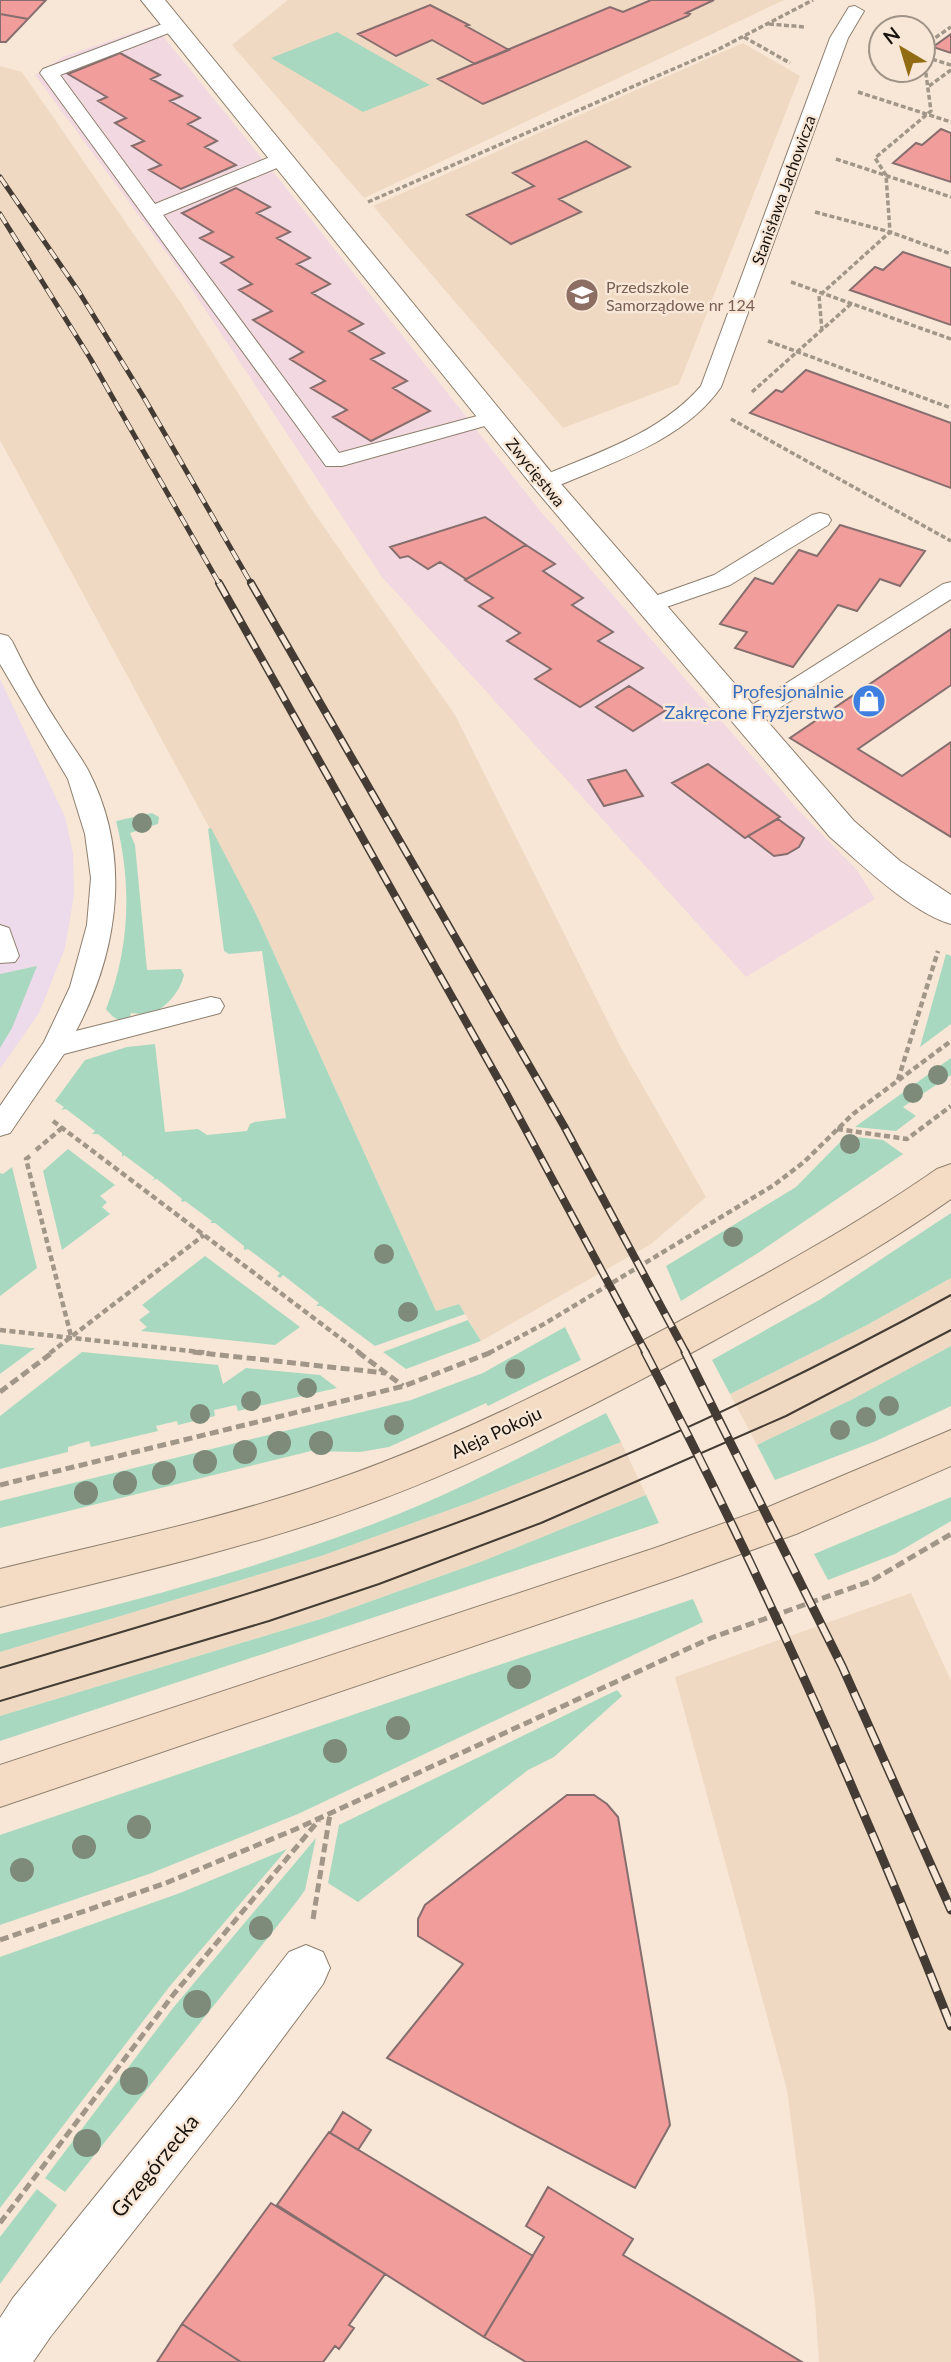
<svg xmlns="http://www.w3.org/2000/svg" width="951" height="2362" viewBox="0 0 951 2362" font-family="Lato,sans-serif">
<rect width="100%" height="100%" fill="#f8e7d6"/>
<!-- commercial -->
<path fill="#eddaea" d="M0,679L65,817L73,853L74,895L65,948L39,1013L0,1069Z"/>
<!-- industrial -->
<path fill="#f2d9e1" d="M154,25L303,209L537,507L801,813L857,870L875,899L746,977L382,577L179,270L35,75L63,57Z"/>
<!-- built -->
<path fill="#efd9c2" d="M288,0H784L364,198L232,45Z
M743,43L800,76L679,384L563,428L373,206Z
M0,66L22,72L181,303L310,507L455,715L621,1048L706,1197L651,1244L481,1341L459,1304L436,1311L256,914L0,440Z
M951,1278V1346L851,1400L757,1445L730,1394L867,1325Z
M621,1442L646,1495L483,1561L324,1618L0,1716V1652L321,1556L471,1502Z
M911,1593L951,1681V2362H819L815,2303L787,2090L675,1677Z"/>
<!-- green -->
<path fill="#a8d9c0" d="M337,32L430,85L363,112L271,58Z
M152,813L159,817L158,824L130,833L135,845L147,970L181,969L184,975C179,994 168,1004 152,1015L131,1013L129,1021C118,1022 112,1017 106,1009C130,948 132,884 116,821Z
M211,828L256,914L436,1311L459,1304L465,1314L375,1346L321,1306H316L319,1303L283,1275L280,1278L277,1276L280,1273L248,1249L244,1250V1246L215,1223H210L212,1221L185,1201L183,1202L181,1201L182,1199L157,1179L152,1180L155,1178L124,1155L122,1157V1153L98,1134H92L95,1131L66,1109L61,1110L64,1107L55,1101L85,1060L127,1047L155,1044L165,1132L198,1129L207,1135L247,1131L250,1124L255,1122L286,1118L262,951L229,954L224,951L208,829Z
M946,954L951,956V1024L920,1047Z
M37,966L12,1028L0,1048V974Z
M951,1058V1075L903,1107L916,1116L896,1131L855,1127Z
M846,1136L883,1140L903,1154L758,1253L681,1301L666,1266L796,1187Z
M68,1149L115,1185L100,1196L107,1202L102,1207L110,1214L62,1250L43,1171Z
M12,1167L37,1268L0,1296V1173L3,1174Z
M951,1213V1278L867,1325L730,1394L712,1360L821,1299Z
M205,1256L300,1327L275,1345L141,1331L147,1327L139,1320L150,1312L142,1305Z
M468,1320L481,1341L406,1369L383,1352Z
M565,1327L581,1360L488,1406L486,1403L389,1447L360,1452L311,1451L0,1528V1501L411,1400L483,1373Z
M0,1344L31,1348H35L0,1374Z
M951,1346V1406L876,1441L775,1480L757,1445L851,1400Z
M82,1352L218,1365L223,1384L246,1368L320,1375L337,1388L238,1411L236,1405L214,1410L215,1416L178,1425L177,1421L156,1426L158,1431L91,1447L89,1441L68,1447V1452L0,1469V1416Z
M606,1413L621,1442L471,1502L321,1556L0,1652V1634C132,1602 265,1567 391,1517C465,1488 536,1449 606,1413Z
M646,1495L659,1523L0,1741V1716L324,1618L483,1561Z
M951,1497V1521L895,1554L828,1580L814,1554Z
M693,1599L703,1622L298,1814L149,1874L0,1925V1835Z
M617,1690L622,1696L554,1757L528,1770L358,1902L328,1883L339,1825Z
M316,1838L305,1890L298,1900L65,2192L45,2178L173,2008Z
M287,1849L170,1986L0,2208V1957L180,1893Z
M37,2189L57,2205L0,2284V2237Z"/>
<!-- building -->
<path fill="#f09d9b" stroke="#866e6e" stroke-width="2" d="M0,0H46L28,19L0,14Z
M651,0H714L686,13L690,14L688,16L483,104L438,79L610,7L623,12Z
M430,5L469,25L466,26L509,50L475,64L432,40L396,56L358,34Z
M0,14L28,19L6,42H0Z
M951,34V53L933,47Z
M120,53L160,75L151,79L182,96L170,101L200,118L188,124L217,141L205,147L236,165L181,189L149,170L161,165L132,146L144,141L115,123L126,118L98,101L107,97L68,74Z
M941,129L951,133V182L893,163L916,143L922,145Z
M586,141L630,167L559,199L581,212L511,244L467,215L534,186L513,173Z
M236,188L270,207L257,213L290,232L277,238L310,258L297,264L330,284L312,293L363,324L349,331L384,353L371,359L407,381L393,388L430,411L371,441L333,417L347,410L311,388L325,381L290,359L303,352L253,320L272,311L239,290L252,284L221,263L233,257L200,238L213,232L182,213Z
M903,252L951,268V325L850,290L875,267L883,270Z
M806,370L951,423V488L750,413L776,390L782,392Z
M485,517L526,545L466,579L440,562L428,569L408,556L400,558L390,547Z
M840,525L925,551L900,586L880,579L857,611L838,605L793,667L735,648L747,632L720,624L755,578L773,584L799,550L817,556Z
M526,545L555,564L543,571L583,598L572,605L613,632L598,641L643,668L580,707L535,679L551,669L507,641L520,633L479,606L493,598L465,580Z
M951,629V685L858,749L902,776L951,742V837L790,738Z
M629,686L666,710L633,731L596,707Z
M708,764L780,817L745,838L672,783Z
M626,770L643,796L604,806L588,780Z
M778,819L804,838L799,847L787,854L774,856L748,836Z
M567,1795H594L607,1804L618,1817L670,2125L635,2188L387,2058L463,1964L418,1936V1919L425,1905Z
M343,2112L371,2130L358,2150L330,2133Z
M329,2132L533,2256L484,2337L277,2205Z
M548,2187L633,2239L623,2255L802,2362H526L484,2337L544,2237L526,2226Z
M271,2203L385,2274L349,2325L354,2328L339,2349L335,2346L323,2362H241L182,2324Z
M182,2324L241,2362H157Z"/>
<g fill="none" stroke-linecap="round" stroke-linejoin="round">
<defs>
<path id="lane" d="M855,6L864,11L848,38L721,387C684,441 610,463 553,488H537L534,483L537,478C594,454 660,434 701,386L830,38L849,7Z
M173,20L182,25L179,29L60,75L155,204L275,155H289L291,159L289,163L163,215L339,453L492,412L499,414L502,418L499,422L342,466H326L40,73L43,69Z
M820,513L828,515L831,520L828,525L730,585L649,613L641,611L638,606L641,601L714,575L812,515Z
M951,582V599L754,724L746,727L738,724L734,719L738,714L943,584Z
M0,634L8,636L12,641C26,670 41,698 59,725C68,740 79,754 88,770C132,854 119,950 76,1031L211,997L220,999L224,1006L220,1013L64,1054L10,1133L0,1136V1106L44,1042L70,987L87,925L91,878L85,834L68,779L0,664Z
M0,925L9,928L19,956L15,962L0,963Z"/>
<path id="street" d="M141,0H165L555,477L854,821L900,861L951,895V924C912,913 861,864 830,837L535,489Z
M306,1945L323,1952L330,1968L323,1984L235,2102L51,2336L33,2362H0V2318L13,2298L199,2068L289,1952Z"/>
<path id="secondary" d="M951,1164V1199C876,1252 795,1296 715,1340C587,1410 456,1476 317,1522C213,1556 106,1580 0,1607V1569C106,1543 214,1521 317,1486C443,1444 562,1384 678,1322C767,1274 855,1226 937,1169Z
M951,1430V1466L796,1534L677,1577L0,1807V1765L658,1547L766,1508Z"/>
</defs>
<!-- lane casing -->
<use href="#lane" stroke="#8e7f6f" stroke-width="2"/>
<!-- street casing -->
<use href="#street" stroke="#8e7f6f" stroke-width="2"/>
<!-- secondary casing -->
<use href="#secondary" stroke="#8e7f6f" stroke-width="2"/>
<!-- path-far2 -->
<path stroke="#a29689" stroke-width="3.5" stroke-dasharray="5 2.5" stroke-linecap="butt" d="M769,24L805,27
M744,37L790,63
M923,46L951,27
M925,57L951,65
M929,86L951,70
M858,92L951,122
M836,159L951,197
M368,202L717,50L813,0
M815,212L890,232L951,254
M791,282L951,339
M822,331L819,296L890,232L886,175L875,158L931,111L923,52
M768,341L951,408
M752,392L852,303
M731,419L951,541"/>
<!-- path-far1 -->
<path stroke="#a29689" stroke-width="4.5" stroke-dasharray="6 3.5" stroke-linecap="butt" d="M898,1080L938,951
M53,1121L360,1353
M837,1129L907,1139L951,1106
M36,1150L62,1128
M30,1156L26,1159L71,1336
M0,1330L209,1353
M50,1353L204,1235
M489,1353L544,1324L774,1185L804,1162L853,1114L951,1041"/>
<!-- path -->
<path stroke="#a29689" stroke-width="5" stroke-dasharray="9 4.5" stroke-linecap="butt" d="M193,1352L385,1373
M358,1352L403,1386
M0,1392L53,1352
M0,1485L404,1386L492,1352
M313,1919L330,1814
M0,1940L166,1883L296,1829L711,1638L871,1581L951,1534
M0,2223L173,1995L319,1820"/>
<!-- lane -->
<use href="#lane" fill="#fff" fill-rule="evenodd"/>
<!-- street -->
<use href="#street" fill="#fff" fill-rule="evenodd"/>
<!-- secondary -->
<use href="#secondary" fill="#f3dcc3" fill-rule="evenodd"/>
<!-- tram -->
<path stroke="#443c34" stroke-width="2" d="M0,1668C142,1626 284,1585 423,1535C606,1470 781,1388 951,1295
M0,1701L269,1621L379,1584L541,1523L786,1416L951,1330"/>
<defs>
<path id="rail-far2" d="M0,177L79,292L143,396L252,585
M0,214L90,358L220,585"/>
<path id="rail-far1" d="M219,583L506,1093L646,1353
M251,583L564,1126L686,1353"/>
<path id="rail" d="M645,1352C760,1571 860,1796 951,2026
M685,1352L842,1666L951,1910"/>
</defs>
<!-- rail-far2 casing -->
<use href="#rail-far2" stroke="#443c34" stroke-width="5"/>
<!-- rail-far1 casing -->
<use href="#rail-far1" stroke="#443c34" stroke-width="8"/>
<!-- rail casing -->
<use href="#rail" stroke="#443c34" stroke-width="9"/>
<!-- rail-far2 -->
<use href="#rail-far2" stroke="#f8e7d6" stroke-width="3.5" stroke-dasharray="11" stroke-linecap="butt"/>
<!-- rail-far1 -->
<use href="#rail-far1" stroke="#f8e7d6" stroke-width="5" stroke-dasharray="15" stroke-linecap="butt"/>
<!-- rail -->
<use href="#rail" stroke="#f8e7d6" stroke-width="6" stroke-dasharray="19" stroke-linecap="butt"/>
</g>
<!-- trees -->
<g fill="#7e8b7a">
<circle cx="142" cy="823" r="10"/>
<circle cx="938" cy="1075" r="10"/>
<circle cx="913" cy="1093" r="10"/>
<circle cx="850" cy="1144" r="10"/>
<circle cx="733" cy="1237" r="10"/>
<circle cx="384" cy="1254" r="10"/>
<circle cx="408" cy="1312" r="10"/>
<circle cx="515" cy="1369" r="10"/>
<circle cx="307" cy="1388" r="10"/>
<circle cx="251" cy="1401" r="10"/>
<circle cx="889" cy="1406" r="10"/>
<circle cx="200" cy="1414" r="10"/>
<circle cx="866" cy="1417" r="10"/>
<circle cx="394" cy="1425" r="10"/>
<circle cx="840" cy="1430" r="10"/>
<circle cx="279" cy="1443" r="12"/>
<circle cx="321" cy="1443" r="12"/>
<circle cx="245" cy="1452" r="12"/>
<circle cx="205" cy="1462" r="12"/>
<circle cx="164" cy="1473" r="12"/>
<circle cx="125" cy="1483" r="12"/>
<circle cx="86" cy="1493" r="12"/>
<circle cx="519" cy="1677" r="12"/>
<circle cx="398" cy="1728" r="12"/>
<circle cx="335" cy="1751" r="12"/>
<circle cx="139" cy="1827" r="12"/>
<circle cx="84" cy="1847" r="12"/>
<circle cx="22" cy="1870" r="12"/>
<circle cx="261" cy="1928" r="12"/>
<circle cx="197" cy="2004" r="14"/>
<circle cx="134" cy="2081" r="14"/>
<circle cx="87" cy="2143" r="14"/>
</g>
<!-- icons -->
<defs>
<symbol id="school-disc" viewBox="-11 -11 22 22"><circle r="9.5" fill="#8d6e63" stroke="#f8e7d6"/><path d="M0-5L7-2L0 1L-7-2ZM-4 1L0 2.5L4 1V4Q0 6-4 4Z" fill="#fff"/></symbol>
<symbol id="shop-disc" viewBox="-11 -11 22 22"><circle r="9.5" fill="#3f7fe0" stroke="#f8e7d6"/><path d="M-5-2.5h2.3a2.7 3.5 0 0 1 5.4 0H5L5.5 6h-11ZM-1.5-2.5h3a1.5 2.3 0 0 0-3 0Z" fill="#fff"/></symbol>
</defs>
<g fill-rule="evenodd">
<use href="#school-disc" x="563" y="276" width="38" height="38"/>
<use href="#shop-disc" x="850" y="682" width="38" height="38"/>
</g>
<g text-anchor="middle" dominant-baseline="central" stroke-width="5" stroke-linejoin="round" paint-order="stroke">
<!-- far-street labels -->
<g font-size="16" fill="#19130d" stroke="#f8e7d6">
<text transform="translate(783 190) rotate(-70)">Stanisława Jachowicza</text>
<text transform="translate(536 472) rotate(51)">Zwycięstwa</text>
</g>
<!-- far-education labels -->
<g font-size="16" fill="#785e54" stroke="#f8e7d6" text-anchor="start">
<text x="606" y="286">Przedszkole<tspan x="606" dy="18">Samorządowe nr 124</tspan></text>
</g>
<!-- shop labels -->
<g font-size="18" fill="#366cbe" stroke="#f8e7d6" text-anchor="end">
<text x="844" y="691">Profesjonalnie<tspan x="844" dy="21">Zakręcone Fryzjerstwo</tspan></text>
</g>
<!-- street labels -->
<g font-size="18" fill="#19130d" stroke="#f8e7d6">
<text transform="translate(496 1432) rotate(-25)">Aleja Pokoju</text>
</g>
<!-- near-street labels -->
<g font-size="21" fill="#19130d" stroke="#f8e7d6">
<text transform="translate(154 2165) rotate(-51)">Grzegórzecka</text>
</g>
</g>
<!-- north arrow -->
<g transform="translate(902 49) rotate(322)"><circle r="33" fill="#f8e7d6" stroke="#9f9286" stroke-width="2"/>
<path d="M0-5L12 26L0 18L-12 26Z" fill="#926c13"/>
<text y="-10" font-size="19" font-weight="bold" text-anchor="middle" fill="#19130d">N</text>
</g>
</svg>
